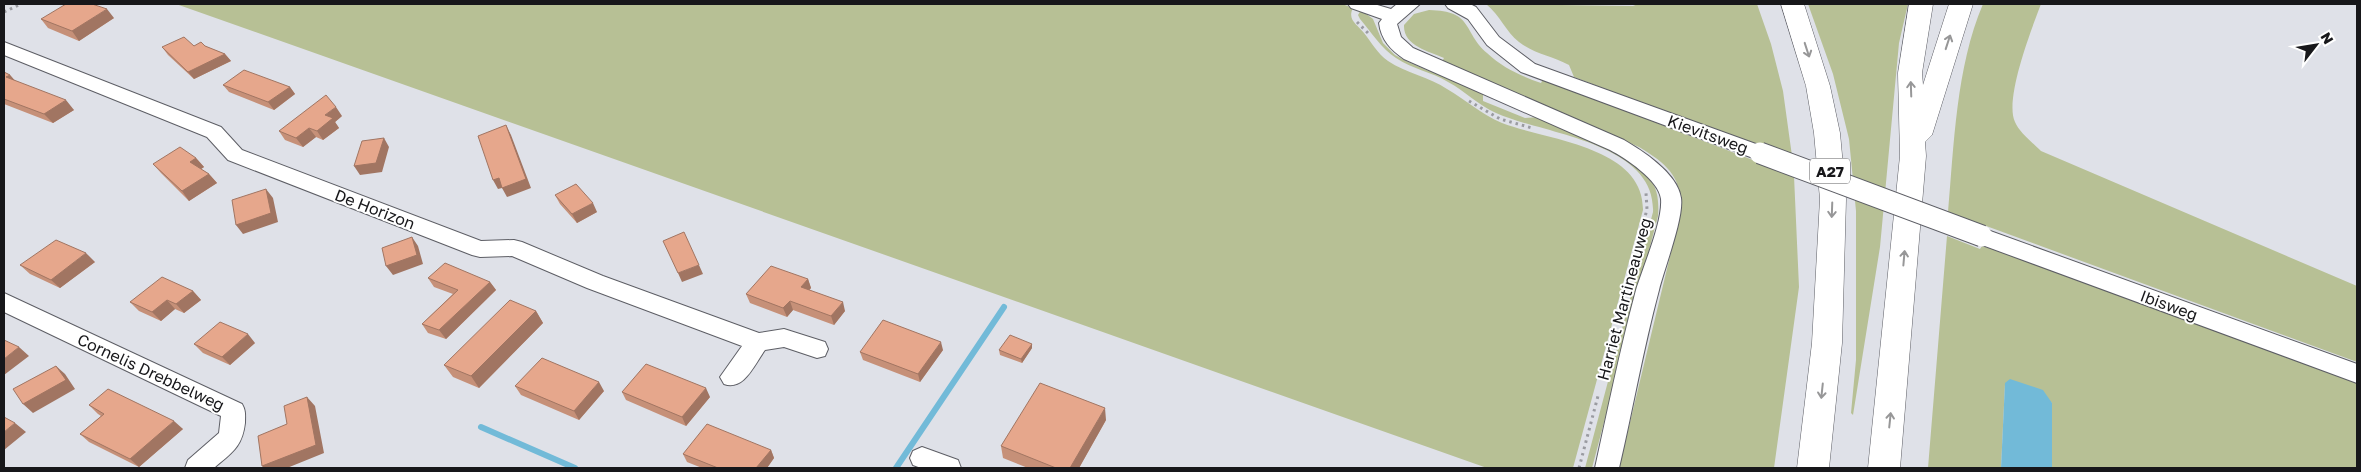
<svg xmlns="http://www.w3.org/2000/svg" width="2361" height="472" viewBox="0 0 2361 472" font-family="'Golos Text',sans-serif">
<rect width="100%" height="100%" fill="#dfe1e8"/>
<!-- green -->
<path fill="#b7c095" d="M176,4H1342L1353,8C1347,20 1357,24 1364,33C1372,43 1377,53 1388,61C1406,73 1429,77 1447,89C1466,100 1481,114 1502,123C1546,140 1644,146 1643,210L1573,468H1487Z
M1486,4L1633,6L1638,4H1757L1771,44L1783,91L1792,156L1686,120L1574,77L1569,65C1552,56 1534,54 1519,42C1506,32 1500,15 1486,4Z
M1808,4H1908L1899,43L1880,247L1853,415L1851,413L1856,360V211L1849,139L1833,74Z
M1983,4H2041C2032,28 2004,99 2015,122C2019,132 2033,143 2041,151L2357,286V362L1948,212C1954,145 1956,67 1983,4Z
M1361,10L1373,19L1383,43L1395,55L1408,62L1429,71H1433L1483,94V101L1525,118L1539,117C1574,133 1626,148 1650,179C1658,189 1659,203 1658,216L1592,468H1585L1653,212C1656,142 1542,134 1496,113C1478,105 1465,91 1448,82C1432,72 1412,69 1396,58C1382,49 1371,32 1360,19L1358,15Z
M1429,10C1474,11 1462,31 1487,53C1503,68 1521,76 1541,83L1543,79L1794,176L1799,287L1774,468H1619L1679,219C1685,181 1671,166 1639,147L1442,61L1444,58C1429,51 1403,46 1404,25L1414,14Z
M1947,236L1980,249L1982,246L2015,256L2357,382V468H2052V403L2005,384L2001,468H1928Z"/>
<!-- water -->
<path fill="#72bad8" d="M2010,379L2043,390L2052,403V468H2001L2005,383Z"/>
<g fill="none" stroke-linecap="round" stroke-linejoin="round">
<!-- stream -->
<path stroke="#72bad8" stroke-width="6" d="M481,427L575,468
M896,468L1004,307"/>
<defs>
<path id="minor" d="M1348,4H1374L1391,9L1397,4H1420L1397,24L1401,37L1413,48L1624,140C1643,151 1678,174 1681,198C1684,218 1664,269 1659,290C1643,349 1633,409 1619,468H1595C1608,409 1620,349 1636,290C1643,267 1663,221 1661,199C1659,180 1625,158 1610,150L1404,59C1391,50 1381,40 1379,23L1382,19L1351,8Z
M1445,4H1470L1476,7L1499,37L1535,64L1767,148L1770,153L1767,158L1760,160L1753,158L1521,72L1487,45L1468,19L1448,8Z
M4,42L221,127L242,150L481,241L514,240L522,242L603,276L759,333L784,329L825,342L828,349L825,356L817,358L784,347L765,350C754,365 744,391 724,384L720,377L742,346L587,288L512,256L480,257L472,255L228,160L207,137L4,55Z
M1982,228L2357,364V383L1974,242L1971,236L1974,230Z
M4,293L242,404C246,411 245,415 245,423C242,448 231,453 214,468H185L188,460L219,433L221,416L4,312Z
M922,447L958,460L961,468H921L913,465L910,458L913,451Z"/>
<path id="motorway" d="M1781,4H1804L1830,86L1840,133L1846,199L1842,343L1829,468H1797L1812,343L1820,199L1814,133L1806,86Z
M1909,4H1933L1922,73L1923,85L1949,4H1973L1932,135L1925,142L1926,156L1900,468H1868L1900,156L1898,73Z"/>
</defs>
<!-- minor casing -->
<use href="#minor" stroke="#5d5e65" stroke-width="2"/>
<!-- motorway casing -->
<use href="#motorway" stroke="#5d5e65" stroke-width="1"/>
<!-- path -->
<path stroke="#9a9ba1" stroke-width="3" stroke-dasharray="2.5 4" stroke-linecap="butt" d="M4,12L21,4
M1357,22L1370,35
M1469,101L1500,119L1532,128
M1636,253L1647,209L1646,193
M1579,468L1598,396"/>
<!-- minor -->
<use href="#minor" fill="#fff" fill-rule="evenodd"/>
<!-- motorway -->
<use href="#motorway" fill="#fff" fill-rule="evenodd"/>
<defs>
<path id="minor-bridge" d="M1760,153L1982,236"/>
</defs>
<!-- minor-bridge casing -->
<use href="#minor-bridge" stroke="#5d5e65" stroke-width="23" stroke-linecap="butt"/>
<!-- minor-bridge -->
<use href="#minor-bridge" stroke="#fff" stroke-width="21"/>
</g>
<!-- wall -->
<path fill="#c69078" d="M114,18L79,41L48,28L41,19Z
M194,46H205L225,54L231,61L194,79L168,55L162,47Z
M4,72L10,75L15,81L74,110L53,123L4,104Z
M223,85L290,87L295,94L274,110L229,92Z
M342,116L335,122L339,128L323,140L316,137L303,147L285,140L279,131Z
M196,158L204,167L201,169L209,174L217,183L189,201L161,173L153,164Z
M555,195L597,212L577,223L560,204Z
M95,262L60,288L30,274L20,265Z
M428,278L490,282L496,290L446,339L428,333L422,324L453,294L434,287Z
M808,279L811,288L809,290L845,311L834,325L793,310L787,317L750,303L746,294Z
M193,291L201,300L184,313L175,309L161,321L139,311L130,302Z
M536,311L543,323L479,388L453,377L444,365Z
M255,343L230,365L203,353L194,344Z
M1032,344V348L1022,363L1000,355L999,350Z
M943,350L920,382L863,360L860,352Z
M515,386L604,391L579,420L521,395Z
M622,392L710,397L686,426L626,400Z
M89,405L183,429L139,467L89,442L80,434L101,416L98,414Z
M1106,420L1079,468H1028L1003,458L1001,446Z
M771,450L774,458L767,468H702L687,462L683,454Z"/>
<!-- shaded-wall -->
<path fill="#a17562" d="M107,9L114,18L79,41L72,31Z
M225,54L231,61L194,79L188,72Z
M10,75L18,84L6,77Z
M290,87L295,94L274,110L268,102Z
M66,100L74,110L53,123L44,114Z
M336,107L342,116L335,122L339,128L323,140L317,131L325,115Z
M506,125L511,135L531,188L507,197L502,188L498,189L493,180Z
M309,128L316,137L303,147L296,138Z
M384,138L389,147L382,172L360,175L354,166Z
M196,158L204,167L198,171L190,162Z
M209,174L217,183L189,201L182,191Z
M266,189L273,198L278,222L243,234L236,225Z
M593,203L597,212L577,223L572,214Z
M412,237L418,246L423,264L393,275L386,266Z
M86,253L95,262L60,288L51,280Z
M699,265L703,274L682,282L678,273Z
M808,279L811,288L804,296L801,287Z
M490,282L496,290L446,339L439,330Z
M193,291L201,300L184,313L176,304Z
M167,300L175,309L161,321L152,312Z
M790,301L793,310L787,317L783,308Z
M843,302L845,311L834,325L831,316Z
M536,311L543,323L479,388L471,376Z
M248,334L255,343L230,365L222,357Z
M941,342L943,350L920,382L918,374Z
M1032,344V348L1022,363L1021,359Z
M19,347L29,356L4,375V359Z
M56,366L65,374L75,389L33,413L23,404Z
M599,382L604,391L579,420L574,411Z
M706,388L710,397L686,426L682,417Z
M307,397L315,406L324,453L287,468H264L262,466Z
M1105,408L1106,420L1079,468H1070Z
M174,421L183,429L139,467L130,459Z
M15,423L26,432L4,450V432Z
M771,450L774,458L767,468H756Z"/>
<!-- building -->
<path fill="#e6a78c" stroke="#a17562" d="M66,4H92L107,9L72,31L41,19Z
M184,37L194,46L201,42L205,46L225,54L188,72L162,47Z
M244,70L290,87L268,102L223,85Z
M4,72L10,75L6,77L66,100L44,114L4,99Z
M326,95L336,107L325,115L333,118L317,131L309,128L296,138L279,131Z
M506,125L526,179L502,188L499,178L493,180L478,136Z
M384,138L376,163L354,166L362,141Z
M180,147L196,158L190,162L209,174L182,191L153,164Z
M576,184L593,203L572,214L555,195Z
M266,189L271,213L236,225L232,200Z
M684,232L699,265L678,273L663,241Z
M412,237L417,255L386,266L382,248Z
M56,240L86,253L51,280L20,265Z
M445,263L490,282L439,330L422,324L458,290L428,278Z
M771,266L808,279L801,287L843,302L831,316L790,301L783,308L746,294Z
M162,277L193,291L176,304L167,300L152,312L130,302Z
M510,300L536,311L471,376L444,365Z
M883,320L941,342L918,374L860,352Z
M220,322L248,334L222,357L194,344Z
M1010,335L1032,344L1021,359L999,350Z
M4,340L19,347L4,359Z
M542,358L599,382L574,411L515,386Z
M646,364L706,388L682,417L622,392Z
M56,366L66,380L23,404L13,389Z
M1040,383L1105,408L1070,468H1056L1001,446Z
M108,389L174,421L130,459L80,434L104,414L89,405Z
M307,397L316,445L262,466L258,436L287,424L284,406Z
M4,417L15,423L4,432Z
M707,424L771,450L756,468H718L683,454Z"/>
<!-- one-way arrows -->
<defs><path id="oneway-shaft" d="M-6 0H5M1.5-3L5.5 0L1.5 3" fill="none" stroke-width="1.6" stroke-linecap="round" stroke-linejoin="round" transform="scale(1.25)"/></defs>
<g stroke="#979798">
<use href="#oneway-shaft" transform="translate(1948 42) rotate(-72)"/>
<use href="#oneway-shaft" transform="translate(1807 50) rotate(72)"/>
<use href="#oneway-shaft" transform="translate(1911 89) rotate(-92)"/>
<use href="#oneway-shaft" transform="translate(1832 210) rotate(92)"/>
<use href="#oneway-shaft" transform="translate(1904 258) rotate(-85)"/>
<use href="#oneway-shaft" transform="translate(1822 391) rotate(96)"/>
<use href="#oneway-shaft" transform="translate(1890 420) rotate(-84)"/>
</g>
<g text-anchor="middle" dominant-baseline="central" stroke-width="4" stroke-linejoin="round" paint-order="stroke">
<!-- shield labels -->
<rect fill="#fff" stroke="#5d5d5f" stroke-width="1" x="1810" y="158.5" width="40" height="25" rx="4"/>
<g font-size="15" font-weight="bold" fill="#17171a">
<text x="1830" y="171">A27</text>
</g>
<!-- street labels -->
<g font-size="16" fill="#17171a" stroke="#fff">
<text transform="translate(1708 134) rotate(20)">Kievitsweg</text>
<text transform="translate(375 209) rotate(21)">De Horizon</text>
<text transform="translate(1624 299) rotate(-75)">Harriet Martineauweg</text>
<text transform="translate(2169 305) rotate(20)">Ibisweg</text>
<text transform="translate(151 372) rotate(25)">Cornelis Drebbelweg</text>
</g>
</g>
<!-- border -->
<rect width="2361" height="472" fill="none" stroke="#17171a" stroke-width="10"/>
<!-- north arrow -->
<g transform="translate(2316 45) rotate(59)" stroke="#ffffff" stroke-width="4" paint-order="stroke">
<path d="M0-4L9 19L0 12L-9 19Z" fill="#17171a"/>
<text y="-8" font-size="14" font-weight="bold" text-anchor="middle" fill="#17171a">N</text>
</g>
</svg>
